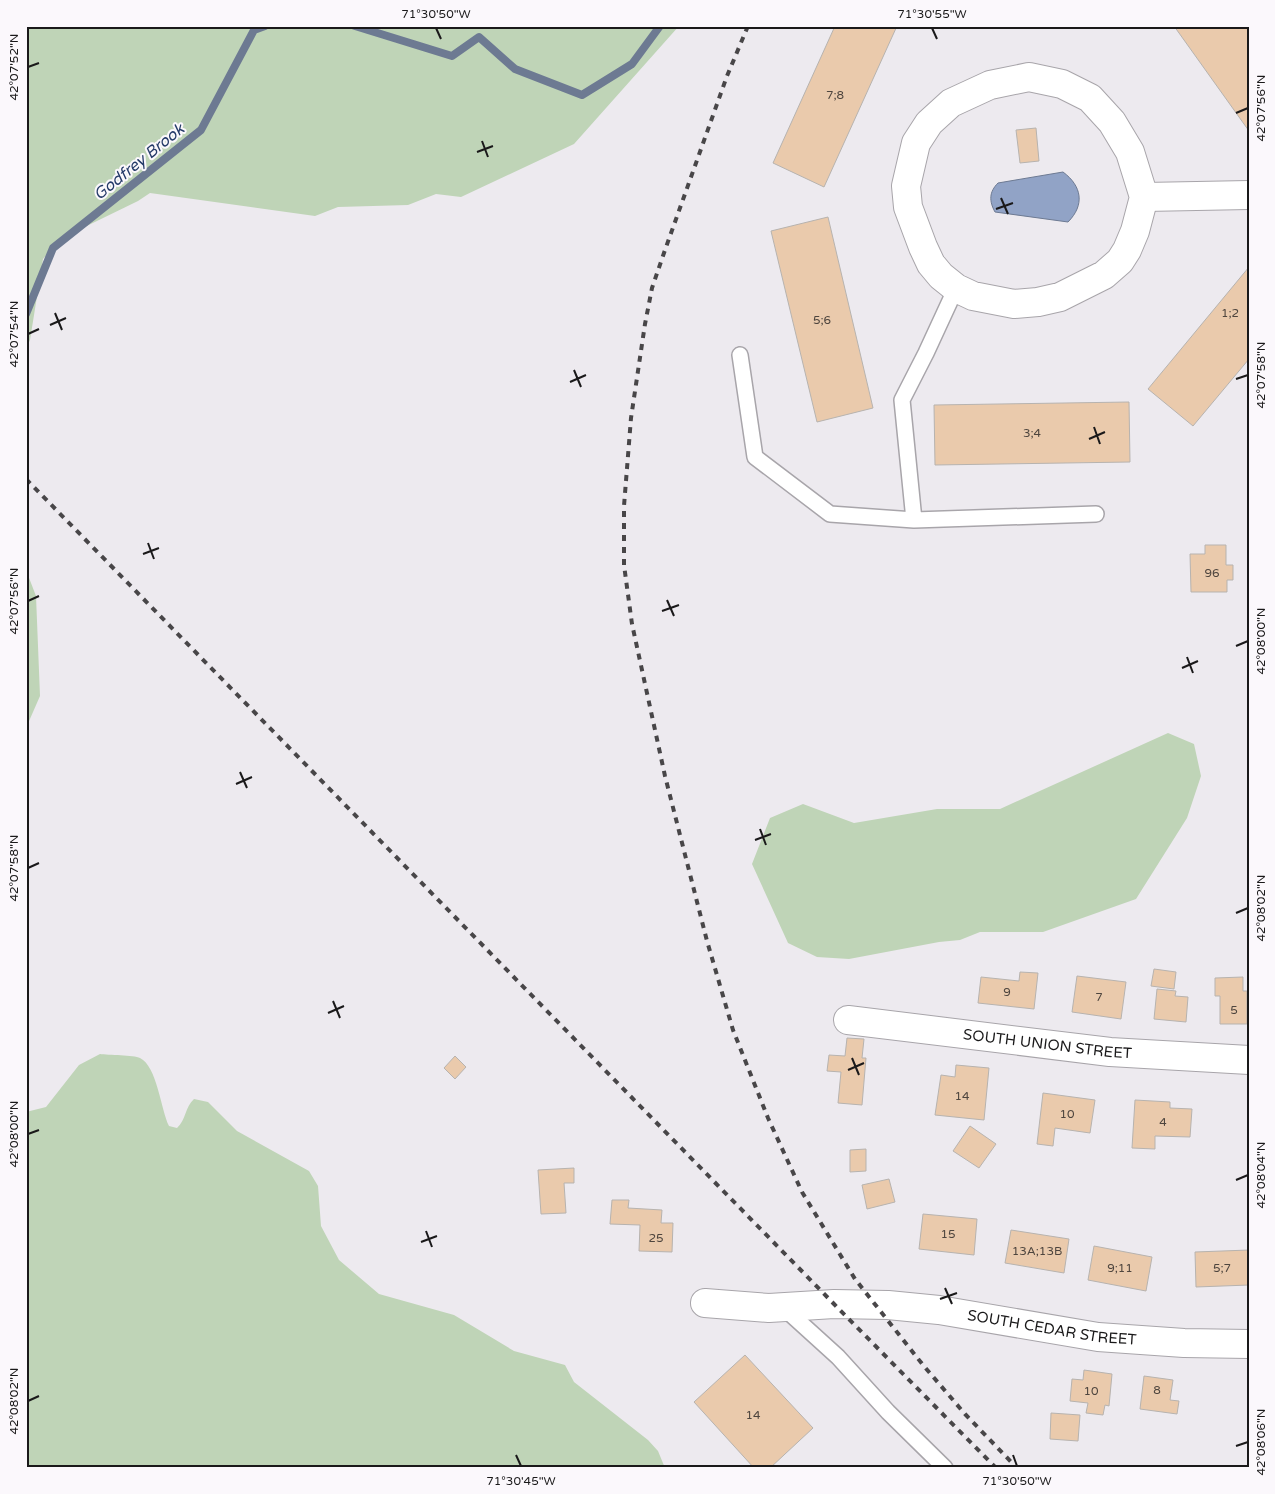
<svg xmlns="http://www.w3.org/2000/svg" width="1275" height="1494" viewBox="0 0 1275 1494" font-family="'Varela Round',sans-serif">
<rect width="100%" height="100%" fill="#edeaef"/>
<!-- green -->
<path fill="#bfd4b7" d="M26,26H679L574,144L461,197L436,194L408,205L338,207L315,216L150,193L138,201L60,239L43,259L30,340L26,349Z
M26,570L36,596L40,696L26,728Z
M1168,733L1194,744L1201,776L1187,818L1136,899L1043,932H980L960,940L939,942L849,959L817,957L788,943L752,864L770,818L803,804L854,823L937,809H1000Z
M100,1054C108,1055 134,1055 140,1058C157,1066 161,1110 169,1126L177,1128C186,1120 185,1107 194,1099L208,1102L237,1131L309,1171L318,1186L321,1226L339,1260L379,1294L454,1315L514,1351L565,1365L574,1382L648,1440L658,1451L665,1468H26V1112L46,1107L79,1065Z"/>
<!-- water -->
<path fill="#91a3c6" stroke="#6d7a92" d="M1063,172C1082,186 1085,205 1068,222L995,212C989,201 989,192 998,183Z"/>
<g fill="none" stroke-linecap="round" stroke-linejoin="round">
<!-- stream -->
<path stroke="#6d7a92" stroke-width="8" d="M355,26L452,56L479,37L515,69L582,95L632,64L660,26
M26,314L53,248L201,130L254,30L265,26"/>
</g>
<!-- building -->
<path fill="#eacaac" stroke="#b7b3af" d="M835,26H897L824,187L773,163Z
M1174,26H1247L1249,29V131Z
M1036,128L1039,161L1020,163L1016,130Z
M828,217L873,408L817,422L771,231Z
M1249,267V359L1193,426L1148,389Z
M1129,402L1130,462L935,465L934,405Z
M1205,545H1226V565H1233V580H1227V592H1191L1190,554H1205Z
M1154,969L1176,972L1174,989L1151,986Z
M1020,972L1038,973L1034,1009L978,1003L981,977L1019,981Z
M1077,976L1126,982L1121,1019L1072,1012Z
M1243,977V991H1247V1024H1220V996H1215V978Z
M1157,989L1176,991L1175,996L1188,997L1186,1022L1154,1019Z
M847,1038L864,1039L862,1058H866L862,1105L838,1103L841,1072L827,1071L829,1055L845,1056Z
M455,1056L466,1067L455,1079L444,1068Z
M956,1065L989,1068L984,1120L935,1115L941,1075L955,1077Z
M1043,1093L1095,1100L1090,1133L1055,1128L1053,1146L1037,1144Z
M1135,1100L1170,1102V1108L1192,1109L1190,1137L1155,1136V1149L1132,1148Z
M970,1126L996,1144L979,1168L953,1151Z
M866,1149V1171L850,1172V1150Z
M574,1168V1183H564L566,1213L541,1214L538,1170Z
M889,1179L895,1202L867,1209L862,1185Z
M612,1200H629L628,1208L662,1210L661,1223H673L672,1252L639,1251L640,1225L610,1224Z
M923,1214L977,1219L974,1255L919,1249Z
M1011,1230L1069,1239L1064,1273L1005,1263Z
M1094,1246L1152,1257L1146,1291L1088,1280Z
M1249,1250V1285L1196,1287L1195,1252Z
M745,1355L813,1428L770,1468H754L694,1402Z
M1084,1370L1112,1374L1109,1406L1105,1405L1103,1415L1086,1413L1088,1403L1070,1401L1072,1379L1083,1380Z
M1144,1376L1173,1380L1170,1400L1179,1401L1177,1414L1140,1409Z
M1051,1413L1080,1415L1078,1441L1050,1439Z"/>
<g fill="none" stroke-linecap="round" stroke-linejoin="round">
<defs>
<path id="service" d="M956,288L926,353L902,400L914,520L1096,514
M740,355L755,457L830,514L914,520
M784,1308L838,1357L888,1412L945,1468"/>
<g id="minor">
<path d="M1029,77L1062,84L1090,98L1112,122L1130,152L1144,197L1135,231L1127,250L1120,261L1104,275L1060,297L1038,302L1014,304L973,296L956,288L941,276L931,264L923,247L908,207L906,186L916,143L929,123L951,103L990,85Z"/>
<path d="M1144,197L1249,195"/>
<path id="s1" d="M848,1020L1110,1052L1249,1060"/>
<path id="s2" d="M705,1303L769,1308L834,1304L888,1305L939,1310L1098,1337L1184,1343L1249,1344"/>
</g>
</defs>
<!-- service casing -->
<use href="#service" stroke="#a8a5aa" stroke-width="18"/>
<!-- minor casing -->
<use href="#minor" stroke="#a8a5aa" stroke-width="30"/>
<!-- service -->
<use href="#service" stroke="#fff" stroke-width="15"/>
<!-- minor -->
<use href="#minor" stroke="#fff" stroke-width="28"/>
<!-- rail -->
<path stroke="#484648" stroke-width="4" stroke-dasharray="6 6" stroke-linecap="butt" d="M748,26L727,76L665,250L652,288L645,324L631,418L624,506V565L632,624L665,776L707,941L733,1030L768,1118L802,1192L855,1279L923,1365L965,1414L1017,1468
M26,479L834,1304L996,1468"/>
</g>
<!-- ticks -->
<path fill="none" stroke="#1a191a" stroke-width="2" d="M436,28L441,39M932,28L937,39M28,67L39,63M1236,113L1248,108M482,141L488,157M477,152L493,146M1001,198L1008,214M996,209L1013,203M55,313L62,330M50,325L66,318M28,334L39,329M574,370L581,387M1236,379L1248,375M570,382L586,375M1094,427L1100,444M1089,439L1105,432M148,543L154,559M143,554L159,548M667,600L674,616M28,601L39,596M662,611L679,605M1236,646L1248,641M1187,657L1193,673M1182,668L1198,661M240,772L247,788M236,784L252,777M760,829L766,845M755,840L771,834M28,868L39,863M1236,913L1248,908M333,1001L340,1018M328,1013L344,1006M852,1058L859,1075M848,1070L864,1063M28,1134L39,1130M1236,1180L1248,1175M426,1231L432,1247M421,1242L437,1236M945,1288L952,1304M940,1299L957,1293M28,1401L39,1396M1236,1446L1248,1442M516,1455L521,1466M1013,1455L1017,1466"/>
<g text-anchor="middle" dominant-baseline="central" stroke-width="4" stroke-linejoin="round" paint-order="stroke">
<!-- number labels -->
<g font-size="12" fill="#4e453e">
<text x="835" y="95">7;8</text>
<text x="1230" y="313">1;2</text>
<text x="822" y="320">5;6</text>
<text x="1032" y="433">3;4</text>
<text x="1212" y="573">96</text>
<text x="1007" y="992">9</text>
<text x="1099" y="997">7</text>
<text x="1234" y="1010">5</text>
<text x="962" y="1096">14</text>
<text x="1067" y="1114">10</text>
<text x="1163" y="1122">4</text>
<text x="948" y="1234">15</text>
<text x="656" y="1238">25</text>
<text x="1037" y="1251">13A;13B</text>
<text x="1120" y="1268">9;11</text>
<text x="1222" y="1268">5;7</text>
<text x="1157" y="1390">8</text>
<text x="1091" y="1391">10</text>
<text x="753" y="1415">14</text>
</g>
<!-- street labels -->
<g font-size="15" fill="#1a191a" stroke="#fbf8fc">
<text stroke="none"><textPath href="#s1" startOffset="201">SOUTH UNION STREET</textPath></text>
<text stroke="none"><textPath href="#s2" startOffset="349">SOUTH CEDAR STREET</textPath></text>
</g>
<!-- water labels -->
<g font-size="16" font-style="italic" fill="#243a68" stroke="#fbf8fc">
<text transform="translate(139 162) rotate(-39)">Godfrey Brook</text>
</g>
</g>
<!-- border -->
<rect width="1275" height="1494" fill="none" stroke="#fbf8fc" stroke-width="55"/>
<rect x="28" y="28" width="1220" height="1438" fill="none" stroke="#1a191a" stroke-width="2"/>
<g font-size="12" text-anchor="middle" fill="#1a191a">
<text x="436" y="18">71°30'50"W</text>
<text x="932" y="18">71°30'55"W</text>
<text transform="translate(14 67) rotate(-90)" y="4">42°07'52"N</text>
<text transform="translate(1261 108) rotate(-90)" y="4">42°07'56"N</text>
<text transform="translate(14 334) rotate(-90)" y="4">42°07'54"N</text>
<text transform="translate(1261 375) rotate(-90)" y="4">42°07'58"N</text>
<text transform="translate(14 601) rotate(-90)" y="4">42°07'56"N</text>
<text transform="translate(1261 641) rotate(-90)" y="4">42°08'00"N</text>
<text transform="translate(14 868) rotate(-90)" y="4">42°07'58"N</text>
<text transform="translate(1261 908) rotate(-90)" y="4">42°08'02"N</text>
<text transform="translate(14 1134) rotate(-90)" y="4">42°08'00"N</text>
<text transform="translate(1261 1175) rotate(-90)" y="4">42°08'04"N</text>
<text transform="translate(14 1401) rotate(-90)" y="4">42°08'02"N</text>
<text transform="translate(1261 1442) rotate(-90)" y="4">42°08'06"N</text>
<text x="521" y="1485">71°30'45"W</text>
<text x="1017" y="1485">71°30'50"W</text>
</g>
</svg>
